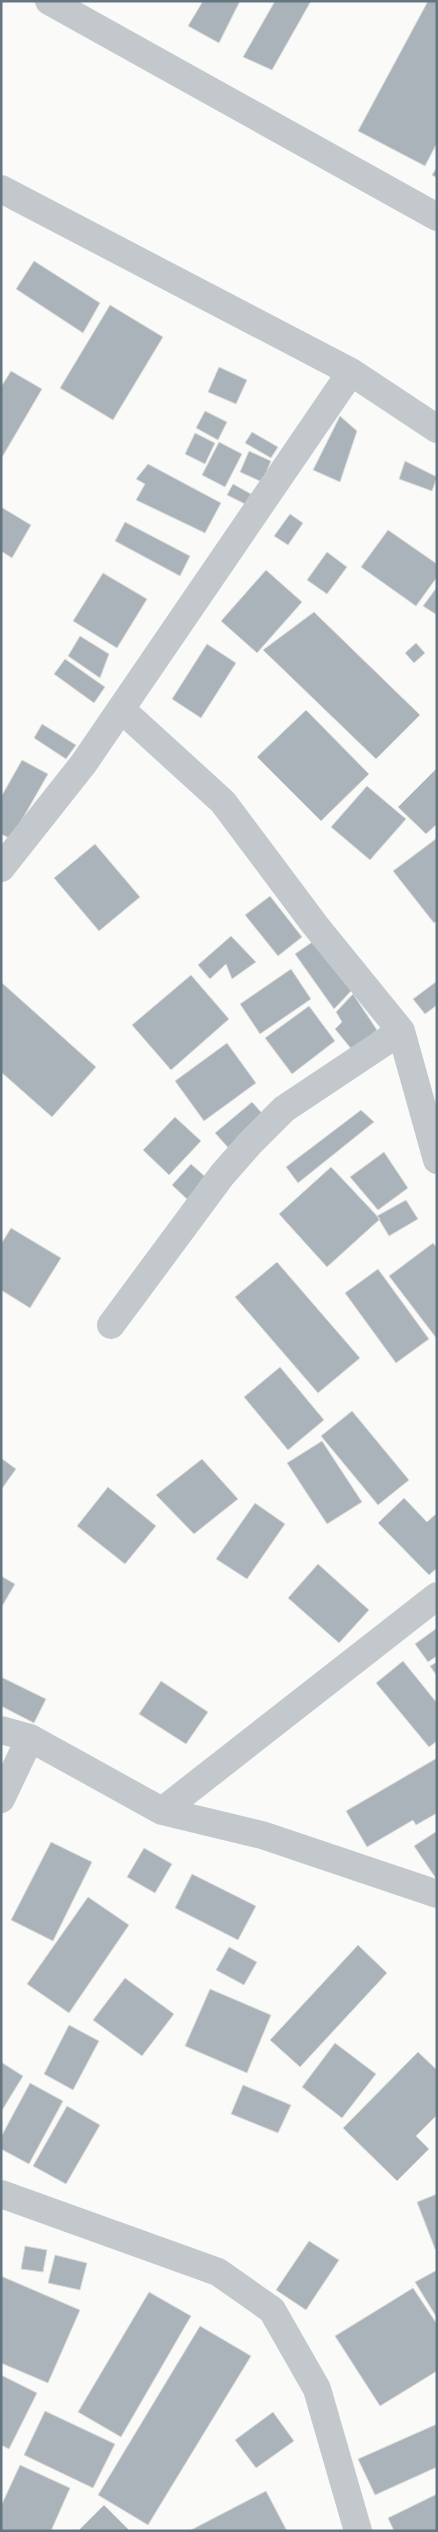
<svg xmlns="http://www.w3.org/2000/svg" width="438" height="2532" viewBox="0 0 438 2532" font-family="'Noto Sans',sans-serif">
<rect width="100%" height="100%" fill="#fafaf8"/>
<!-- building -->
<path fill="#aab3b9" stroke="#dcdcda" d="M203,1H240L219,43L188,26Z
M275,1H311L272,70L243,57Z
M428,1H437V143L425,166L358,131Z
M437,167V178L432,175Z
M34,261L100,303L83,333L16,289Z
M110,305L163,337L113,420L60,388Z
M219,367L247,380L236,404L208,392Z
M11,371L42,389L1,459V387Z
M205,411L227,422L218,440L196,428Z
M340,416L357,431L340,482L313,470Z
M252,432L278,447L271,458L245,443Z
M195,433L215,443L205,464L185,454Z
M219,442L242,454L225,487L202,475Z
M249,451L271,461L262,482L240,472Z
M405,461L437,477L432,491L399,479Z
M148,464L221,503L205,533L136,500L145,484L136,479Z
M233,484L251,494L245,504L227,495Z
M1,507L31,525L12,558L1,551Z
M290,514L303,523L288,545L274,536Z
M125,522L190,556L180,576L115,541Z
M388,530L437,564V577L416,606L361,567Z
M327,552L347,567L327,594L307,580Z
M266,570L302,602L257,653L221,621Z
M103,573L147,599L117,648L73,621Z
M437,587V615L423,606Z
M314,612L420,715L376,759L263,650Z
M80,636L109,654L100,678L68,656Z
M416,643L425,653L414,663L405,653Z
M207,644L236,663L201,718L172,699Z
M65,659L105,687L94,703L54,674Z
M306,710L369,774L321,821L257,757Z
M42,724L76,745L66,759L34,738Z
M22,760L48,774L11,839L1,834V797Z
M437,768V824L426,834L398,807Z
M367,786L406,819L370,860L331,827Z
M437,838V921L434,923L393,871Z
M95,844L140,897L99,931L54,878Z
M270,896L302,937L278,956L245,915Z
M231,936L256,962L232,979L226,964L210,979L198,965Z
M318,938L352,990L334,1009L295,954Z
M291,969L311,999L260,1034L240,1004Z
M191,975L229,1019L171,1070L132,1025Z
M437,981V1005L425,1014L413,999Z
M1,982L96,1067L52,1117L1,1072Z
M353,994L377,1030L353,1051L335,1029L342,1022L336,1012Z
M309,1006L335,1041L292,1074L265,1038Z
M227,1043L256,1083L204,1121L175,1081Z
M252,1102L269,1121L233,1153L215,1133Z
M361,1110L374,1122L298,1183L286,1167Z
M175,1117L201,1141L169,1175L143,1150Z
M384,1152L408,1188L378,1210L350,1177Z
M191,1164L209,1180L189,1201L172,1185Z
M331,1167L380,1219L327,1267L279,1214Z
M406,1200L418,1219L389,1236L377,1216Z
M11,1228L61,1258L30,1308L1,1290V1244Z
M433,1243L437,1248V1339L389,1276Z
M277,1262L360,1358L318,1393L235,1297Z
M378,1269L429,1339L396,1363L345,1293Z
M280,1367L324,1420L288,1450L244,1397Z
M352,1411L409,1480L378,1505L321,1436Z
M322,1441L362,1502L327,1524L287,1463Z
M1,1458L16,1469L1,1490Z
M202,1459L238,1499L194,1534L156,1495Z
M108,1487L156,1526L125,1564L77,1526Z
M404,1498L427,1522L437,1513V1568L429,1575L378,1523Z
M255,1503L285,1524L247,1579L216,1559Z
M318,1564L369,1610L339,1643L288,1598Z
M1,1576L15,1584L1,1608Z
M437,1628V1656L428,1662L415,1644Z
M403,1661L437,1703V1741L429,1747L376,1683Z
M437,1662V1676L430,1666Z
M1,1677L46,1699L34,1723L1,1706Z
M161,1681L208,1712L186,1744L139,1714Z
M437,1758V1813L416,1825L413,1820L367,1847L346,1811Z
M437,1831V1880L414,1846Z
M51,1842L92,1862L53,1941L11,1920Z
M144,1848L172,1864L155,1893L127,1877Z
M192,1874L256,1906L238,1940L175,1908Z
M88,1897L129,1925L69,2013L27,1984Z
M358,1945L387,1973L300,2067L270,2040Z
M229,1947L257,1962L244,1985L216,1970Z
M125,1978L174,2014L142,2056L93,2020Z
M210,1989L271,2015L247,2073L185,2046Z
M69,2025L99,2041L73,2090L44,2074Z
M335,2043L376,2074L342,2118L302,2087Z
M418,2052L437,2070V2115L416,2136L429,2149L397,2181L343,2128Z
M1,2062L23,2076L1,2112Z
M30,2083L63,2101L29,2164L1,2149V2137Z
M243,2085L291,2105L278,2133L231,2114Z
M67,2106L100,2125L66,2184L33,2166Z
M437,2194V2249H435L417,2202Z
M309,2241L339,2260L306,2310L276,2290Z
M25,2246L47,2250L43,2272L21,2269Z
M55,2255L87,2263L80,2290L48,2283Z
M437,2270V2318L415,2282Z
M1,2276L80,2310L48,2383L1,2363Z
M413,2288L437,2324V2371L380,2406L335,2336Z
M149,2292L191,2316L121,2437L78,2412Z
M200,2326L251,2356L148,2525L98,2495Z
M1,2375L37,2393L9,2449L1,2445Z
M45,2411L115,2444L93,2488L24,2455Z
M273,2412L294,2441L256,2468L235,2440Z
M437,2424V2467L375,2495L358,2459Z
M20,2465L70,2488L51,2531H1V2506Z
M266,2491L287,2531H189Z
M437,2494V2531H394L388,2518Z
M104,2505L130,2531H78Z"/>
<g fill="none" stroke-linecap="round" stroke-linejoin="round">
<!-- minor -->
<path stroke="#c3c8cc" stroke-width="28" d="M49,1L437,217
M1,189L351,372L437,429
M121,709L223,802L315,925L401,1031L437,1160
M1,868L84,763L351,372
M111,1325L222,1175L251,1142L284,1109L401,1031
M1,1730L30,1738L162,1811L262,1835L437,1894
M1,1799L30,1738
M162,1811L437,1596
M1,2194L218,2272L272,2310L317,2389L358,2531"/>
</g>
<!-- border -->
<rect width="438" height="2532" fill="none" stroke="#657683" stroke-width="5"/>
</svg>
